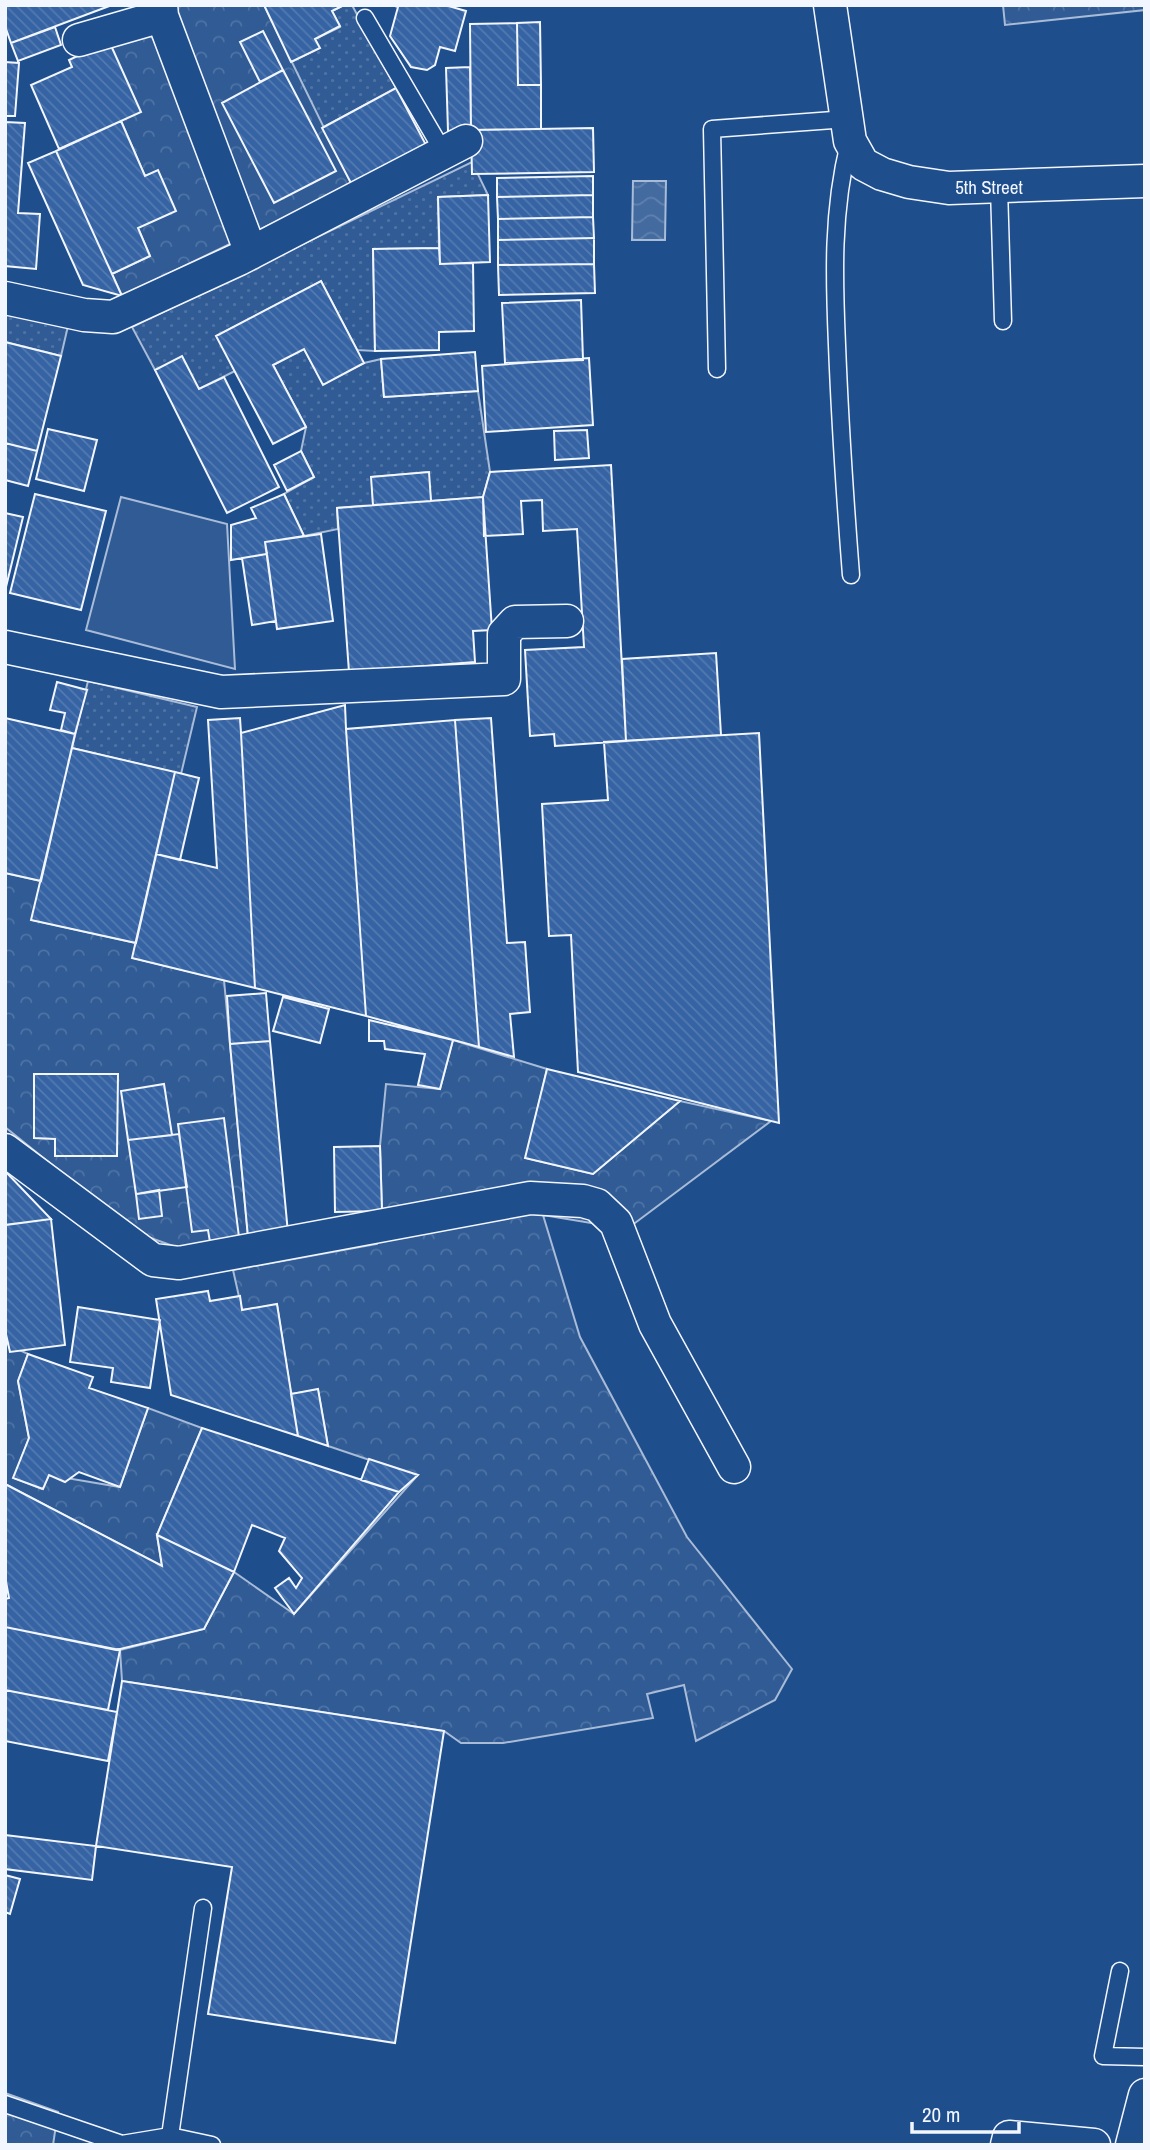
<svg xmlns="http://www.w3.org/2000/svg" width="1150" height="2150" viewBox="0 0 1150 2150" font-family="'Archivo Narrow',sans-serif">
<defs>
<pattern id="grass-dots" width="8" height="8" patternUnits="userSpaceOnUse" patternTransform="scale(1.75)"><rect width="8" height="8" fill="#305b95"/><path d="M2 2h.1M6 6h.1" fill="none" stroke="#4e73a5" stroke-width="1.8" stroke-linecap="round"/></pattern>
<pattern id="forest-crowns" width="20" height="18" patternUnits="userSpaceOnUse" patternTransform="scale(1.75)"><rect width="20" height="18" fill="#305b95"/><path d="M2 6a3 3 0 1 1 6 0M12 15a3 3 0 1 1 6 0" fill="none" stroke="#4e73a5"/></pattern>
<pattern id="water-waves" width="16" height="10" patternUnits="userSpaceOnUse" patternTransform="scale(1.75)"><rect width="16" height="10" fill="#446ba0"/><path d="M0 5q4-4 8 0t8 0" fill="none" stroke="#5f81ae"/></pattern>
<pattern id="building-back-hatch" width="6" height="6" patternUnits="userSpaceOnUse" patternTransform="scale(1.75)"><rect width="6" height="6" fill="#3563a3"/><path d="M-1 5l2 2M0 0l6 6M5-1l2 2" fill="none" stroke="#537ab1"/></pattern>
</defs>
<rect width="100%" height="100%" fill="#1f4e8c"/>
<!-- grass -->
<path fill="url(#grass-dots)" stroke="#a8bbd7" stroke-width="2" d="M344,5H352L396,88L322,128L291,62L319,48L315,39L340,27L332,11Z
M472,162L488,195L438,197L439,248L373,249L375,351L357,350L321,281L217,336L235,371L199,389L155,370L132,327Z
M5,313L68,326L61,356L5,342Z
M304,349L323,384L364,363L381,359L384,397L478,391L490,472L483,497L431,501L428,472L372,477L373,505L337,508L338,529L304,536L284,494L314,477L301,451L306,427L273,365Z
M88,681L197,707L181,774L72,748Z"/>
<!-- forest -->
<path fill="url(#forest-crowns)" stroke="#a8bbd7" stroke-width="2" d="M137,5H264L352,185L122,296L112,274L150,256L138,228L145,176L121,121L109,41Z
M1003,5H1145V10L1005,25Z
M5,873L41,881L32,920L136,943L133,958L224,980L248,1237L187,1251L137,1233L5,1127Z
M453,1040L547,1069L526,1158L593,1174L680,1101L771,1121L627,1229L543,1215L580,1337L687,1537L792,1669L775,1700L696,1741L684,1685L647,1694L653,1718L503,1743H461L444,1731L122,1681L120,1650L204,1629L234,1572L294,1614L417,1476L328,1446L318,1390L291,1394L277,1305L242,1310L233,1270L377,1244L382,1211L380,1146L386,1084L440,1089Z
M5,1343L28,1354L18,1381L29,1438L14,1478L42,1489L49,1475L120,1487L148,1408L202,1428L157,1535L162,1566L5,1484Z
M5,2093L58,2112L53,2145H5Z"/>
<!-- built -->
<path fill="#305b95" stroke="#a8bbd7" stroke-width="2" d="M121,497L227,524L235,669L86,630Z"/>
<!-- water -->
<path fill="url(#water-waves)" stroke="#a8bbd7" stroke-width="2" d="M633,181H666L665,240H632Z"/>
<!-- building -->
<path fill="url(#building-back-hatch)" stroke="#f2f6ff" stroke-width="2" d="M5,5H112L11,43L5,26Z
M264,5H344L332,11L340,26L315,39L320,48L291,62Z
M392,5H445L466,11L455,51L440,47L435,65L427,70L411,67L390,36L398,7Z
M540,22L541,85H518L517,23Z
M517,23L518,85H541V129L471,130L470,24Z
M55,27L61,45L18,61L11,43Z
M263,31L283,70L260,82L240,42Z
M109,41L141,112L59,149L31,85L72,67L69,60Z
M5,62L19,63L15,116H5Z
M470,67L471,130L448,131L446,68Z
M283,70L336,171L274,203L222,103Z
M396,88L426,145L352,185L322,128Z
M121,121L145,176L158,170L176,211L138,228L150,256L112,274L56,151Z
M5,122L25,123L18,213L40,214L36,269L5,266Z
M593,128L594,172L472,174L471,130Z
M56,151L122,296L83,285L28,163Z
M593,176V195L497,197V178Z
M488,195L490,262L440,264L438,197Z
M593,195V217L498,219L497,197Z
M593,217L594,238L498,240V219Z
M594,238V264L498,265V240Z
M439,248L440,264L473,263L474,331L439,332V350L375,351L373,249Z
M594,264L595,293L499,295L498,265Z
M321,281L364,363L323,385L304,349L273,365L306,427L273,444L216,336Z
M581,300L583,360L505,363L502,303Z
M5,342L61,356L37,451L5,443Z
M475,352L478,391L384,397L381,359Z
M182,356L199,389L224,377L279,487L227,513L155,370Z
M589,358L593,425L486,432L482,366Z
M48,429L97,440L84,491L36,479Z
M587,430L589,458L555,460L554,431Z
M5,443L37,451L28,486L5,480Z
M301,451L314,477L287,491L274,465Z
M611,465L626,741L555,746L554,734L530,736L525,650L584,647L577,529L543,531L542,500L521,501L523,534L484,536L483,497L490,472Z
M429,472L431,501L373,505L371,477Z
M35,494L106,511L81,610L10,593Z
M284,494L304,536L265,542L267,554L231,560V525L256,518L251,508Z
M483,497L492,630L473,631L475,662L349,672L337,508Z
M5,513L23,517L6,587H5Z
M321,534L333,621L277,629L265,542Z
M267,554L276,621L252,625L242,558Z
M716,653L721,735L626,741L622,659Z
M57,682L87,690L75,734L61,730L65,713L50,710Z
M345,705L346,729L366,1016L255,988L241,733Z
M5,718L75,734L41,881L5,873Z
M240,718L241,733L255,988L132,958L156,854L217,868L208,720Z
M491,718L507,943L525,942L530,1012L510,1014L514,1057L479,1047L455,720Z
M455,720L479,1047L366,1016L346,729Z
M759,733L779,1123L578,1072L571,935L549,936L542,804L608,800L604,742Z
M72,748L175,772L136,943L31,920Z
M175,772L199,778L180,860L156,854Z
M266,993L270,1041L230,1044L227,996Z
M283,997L329,1009L320,1043L273,1031Z
M369,1020L453,1040L440,1089L418,1085L425,1054L385,1049L384,1041H369Z
M270,1041L288,1233L248,1237L230,1044Z
M547,1069L680,1101L593,1174L525,1158Z
M34,1074H118L117,1156H55V1139L34,1138Z
M164,1084L172,1135L128,1140L121,1091Z
M224,1118L240,1245L211,1248L208,1230L192,1232L178,1124Z
M179,1134L187,1187L136,1194L128,1140Z
M380,1146L382,1211L335,1212L334,1147Z
M5,1171L51,1219L5,1225Z
M159,1190L162,1216L139,1219L136,1194Z
M51,1219L65,1345L10,1352L5,1330V1225Z
M208,1291L210,1301L240,1296L242,1310L277,1304L298,1436L171,1395L156,1299Z
M78,1307L160,1320L150,1388L111,1382L113,1368L70,1362Z
M28,1354L93,1377L89,1388L148,1408L120,1487L79,1472L65,1482L49,1475L43,1489L13,1478L29,1438L18,1381Z
M318,1389L328,1446L298,1436L291,1394Z
M202,1428L399,1492L294,1614L275,1588L289,1578L296,1588L302,1578L279,1551L285,1538L252,1525L234,1572L157,1535Z
M369,1459L418,1475L399,1492L361,1480Z
M5,1484L162,1566L157,1535L234,1572L204,1629L116,1650L5,1627V1599L9,1598L5,1576Z
M5,1627L120,1650L108,1710L5,1690Z
M122,1681L444,1731L395,2043L208,2014L232,1867L96,1846Z
M5,1690L117,1712L108,1761L5,1741Z
M5,1835L96,1846L92,1880L5,1869Z
M5,1875L20,1879L10,1914L5,1912Z"/>
<g fill="none" stroke-linecap="round" stroke-linejoin="round">
<defs>
<path id="lane" d="M365,18L444,153
M849,143C832,211 834,276 837,345C840,422 845,498 851,575
M999,188L1003,321
M717,369L712,129L847,119
M1120,1971L1103,2056L1145,2057
M5,2104L122,2144L170,2136L212,2145
M170,2136L203,1908"/>
<path id="street" d="M161,5L162,16L251,253
M830,5L850,141L863,164L882,174L909,182L949,188L1145,181
M79,40L162,16
M5,298L84,315L113,317L239,259L466,141
M5,647L221,692L504,679V634L515,622L567,621
M5,1150L153,1260L179,1263L530,1198L583,1201L597,1205L616,1223L655,1324L734,1467
M1007,2145L1009,2137L1094,2145
M1132,2145L1145,2095"/>
</defs>
<!-- lane casing -->
<use href="#lane" stroke="#f2f6ff" stroke-width="19"/>
<!-- street casing -->
<use href="#street" stroke="#f2f6ff" stroke-width="35"/>
<!-- lane -->
<use href="#lane" stroke="#1f4e8c" stroke-width="16"/>
<!-- street -->
<use href="#street" stroke="#1f4e8c" stroke-width="32"/>
</g>
<g text-anchor="middle" dominant-baseline="central" stroke-width="5" stroke-linejoin="round" paint-order="stroke">
<!-- street labels -->
<g font-size="19" fill="#f2f6ff" stroke="#1f4e8c">
<text x="989" y="187">5th Street</text>
</g>
</g>
<!-- border -->
<rect width="1150" height="2150" fill="none" stroke="#f2f6ff" stroke-width="14"/>
<!-- scale -->
<path d="M912 2122v10h107v-10" fill="none" stroke="#f2f6ff" stroke-width="3.5"/>
<text x="922" y="2122" font-size="21" fill="#f2f6ff" stroke="#1f4e8c" stroke-width="5" paint-order="stroke">20 m</text>
</svg>
